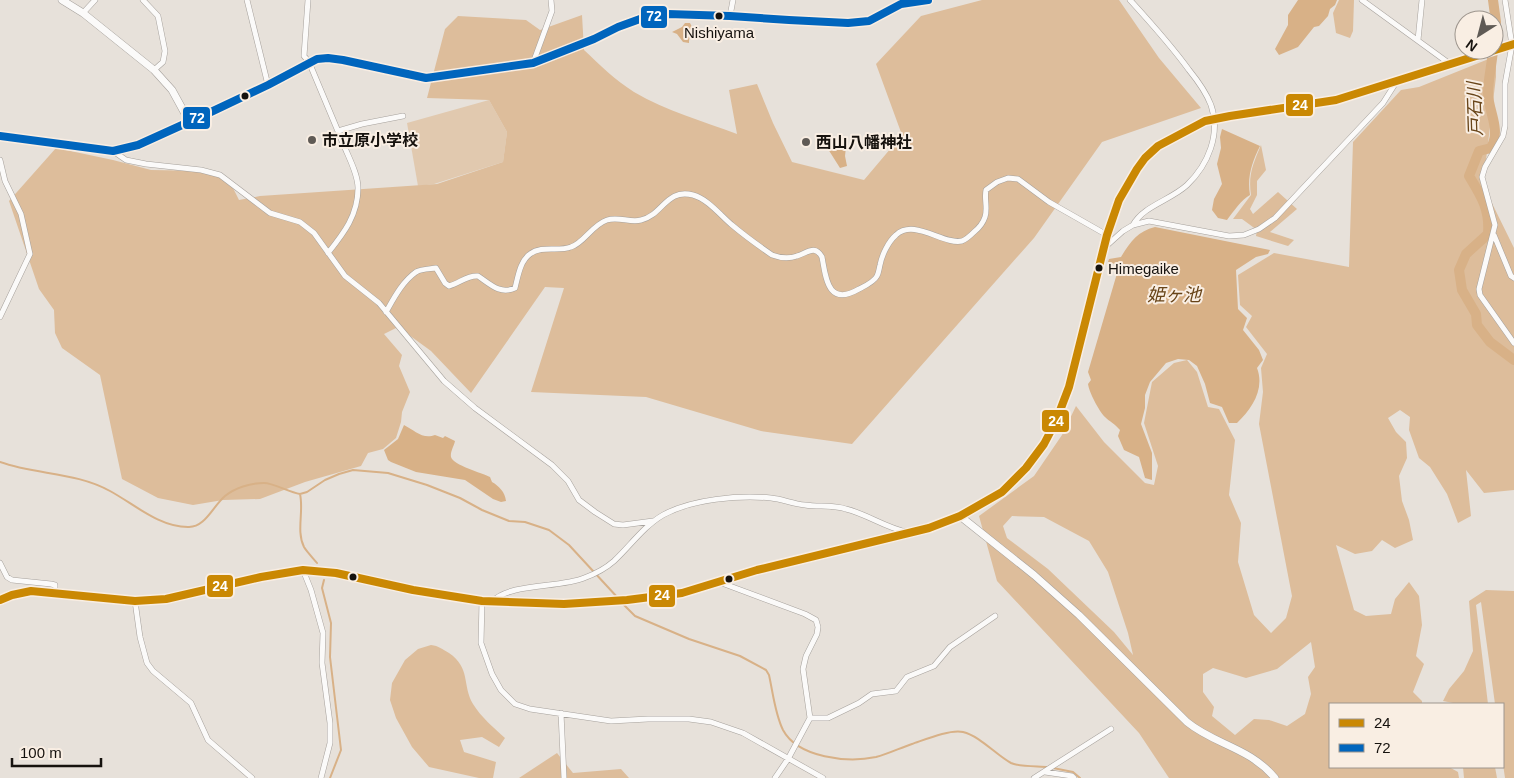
<svg xmlns="http://www.w3.org/2000/svg" width="1514" height="778" viewBox="0 0 1514 778" font-family="Arial,'Noto Sans JP',sans-serif">
<rect width="100%" height="100%" fill="#e7e1da"/>
<!-- green -->
<path fill="#e1c9af" d="M489,100L507,132L503,162L434,184L418,186L407,123Z"/>
<!-- forest -->
<path fill="#ddbd9b" fill-rule="evenodd" d="M982,0H1119L1159,58L1201,108L1102,142L1034,238L852,444L761,431L646,397L531,392L564,288L545,287L471,393L431,351L398,327L384,334L402,355L399,366L410,392L402,412L401,422L396,438L383,449L368,453L361,466L305,482L260,499L223,500L193,505L158,498L122,479L100,375L62,348L55,333L54,310L39,289L9,201L56,148L113,160L151,170L206,171L230,182L239,200L260,196L437,184L503,162L507,132L489,100L427,98L445,29L458,16L526,20L540,30L582,15L584,50C600,65 615,80 634,92C666,111 703,121 737,134L729,90L757,84L773,123L792,162L864,180L902,135L876,64L921,16Z
M1339,0H1354L1353,31L1350,38L1336,33L1333,13Z
M1496,56V77L1483,185L1514,248V490L1484,493L1466,470L1471,516L1458,523L1447,494L1430,467L1419,458L1409,430L1410,417L1400,410L1388,418L1396,432L1406,442L1407,458L1399,476L1402,501L1409,520L1413,540L1395,548L1382,540L1372,551L1355,554L1336,545L1354,610L1366,616L1391,614L1395,599L1409,582L1419,596L1422,625L1416,656L1424,664L1413,692L1422,701V704H1330V767H1449L1458,772L1459,778H1169L1139,733L997,581L979,516L1034,476L1062,435L1076,406L1104,442L1145,483L1154,485L1158,466L1144,423L1152,382L1174,363L1187,360L1197,372L1208,407L1219,409L1235,440L1229,495L1241,523L1238,562L1254,615L1271,633L1286,618L1292,596L1259,424L1263,392L1261,368L1267,354L1246,327L1252,316L1240,305L1238,275L1274,253L1349,267L1353,142L1401,90L1419,87ZM1012,516L1044,517L1089,541L1108,572L1128,633L1133,655L1114,632L1048,569L1007,538L1003,526ZM1311,642L1315,667L1308,677L1311,694L1305,714L1287,726L1269,720L1254,719L1235,735L1212,716L1214,707L1203,692V674L1213,668L1246,678L1277,669Z
M1261,145L1266,170L1257,181V195L1250,209L1253,214L1278,192L1297,209L1270,232L1294,240L1288,246L1256,236L1257,230L1242,219H1233L1251,195C1248,175 1253,164 1261,145Z
M1486,590L1514,591V778H1505L1503,764V704H1495L1481,602L1476,605L1488,704H1458L1443,701L1449,689L1464,671L1473,651L1469,601Z
M431,645C439,646 442,649 449,653C471,668 462,685 473,704C481,717 494,728 505,738L499,747L482,737L460,740L464,752L496,762L493,778H479L429,767L412,747L396,718L390,700L392,683L405,660L418,649Z
M557,753L573,773L621,769L629,778H519Z
M1463,767H1495L1497,778H1464Z"/>
<!-- water -->
<path fill="#d8b187" d="M1298,0H1337L1335,5L1330,9L1328,16L1319,26L1314,27L1298,47L1279,55L1275,49L1288,25V15Z
M685,23H690L695,33C690,35 689,38 689,43L683,42L677,34L672,32L682,27Z
M1222,129L1260,146C1252,162 1247,177 1250,195C1242,199 1233,212 1227,220L1218,218L1212,210L1214,199L1222,184L1217,164L1221,148L1220,137Z
M846,147L845,156L847,166L840,168L828,149Z
M1155,227L1270,250L1268,254L1256,257L1236,270L1238,309L1247,318L1243,330L1259,350L1263,360L1257,368C1265,389 1252,409 1237,423H1229L1222,407L1210,403L1205,384L1197,366L1189,360L1178,359L1166,363L1150,382L1145,395V408L1141,424L1152,453V480L1145,478L1139,457L1124,450L1118,436L1120,430C1115,424 1109,421 1105,417C1099,411 1089,392 1088,384L1091,380L1088,372L1118,270L1115,264L1108,262L1109,259L1121,257C1130,242 1138,231 1155,227Z
M404,425C414,430 423,440 435,435L443,438L445,436L455,441C454,446 450,452 451,457C453,465 482,473 490,477L492,482C499,486 505,492 506,501L501,502L493,499L465,480L416,472L391,462L388,460L384,450L398,439Z"/>
<g fill="none" stroke-linecap="round" stroke-linejoin="round">
<!-- stream -->
<path stroke="#d8b187" stroke-width="2" d="M0,462C36,475 76,472 110,491C134,504 159,527 188,527C205,528 213,506 225,496C235,488 250,483 264,483C273,483 289,492 300,494L307,492L325,480L339,474L353,470L388,473L427,485L460,498L482,510L509,521L525,522L549,530L569,545L618,598
M300,494C304,511 296,531 304,547C307,552 313,558 317,563
M324,580L322,588L331,623L330,657L341,750L330,778
M621,602L635,616L689,639L740,656L766,670L769,675C773,693 775,714 783,730C798,758 848,763 876,757C888,754 900,748 912,744C924,740 950,729 963,732C980,736 996,755 1011,763C1019,767 1039,766 1048,767
M1053,768L1073,772L1080,778"/>
<!-- river -->
<path stroke="#d8b187" stroke-width="10" d="M1493,0L1496,22L1494,43
M1493,50C1492,64 1488,79 1488,94C1489,113 1501,129 1491,148L1479,151L1469,176C1481,196 1490,209 1488,234L1466,254L1459,270L1462,290L1476,314L1477,325L1490,342L1514,360"/>
<defs>
<path id="street" d="M143,0L158,16L165,51L163,62L154,70
M247,0L268,85
M308,0L304,56L309,62C321,91 333,119 345,148C350,160 358,175 358,188C358,215 344,233 328,253
M1130,0C1151,23 1171,45 1189,70C1198,81 1206,92 1211,105C1221,134 1208,165 1187,185C1171,200 1143,206 1133,225
M1362,0L1450,64
M1505,0L1512,45L1505,84V126L1503,136L1485,167L1482,177L1495,225L1479,289L1480,295L1514,343
M83,13L95,0
M730,16L733,0
M1418,40L1422,0
M533,63L552,11L551,0
M338,131L362,124L403,116
M113,151L126,160L146,164L201,170L220,175L270,213L300,222L314,233L345,276L379,303L444,381L475,408L552,465L568,481L579,500L595,512L614,524L623,525L653,521
M0,160L5,181L21,214L30,254L0,317
M1494,235L1511,276L1514,278
M1104,248L1123,231L1133,225L1149,221L1229,236L1244,235L1259,229L1275,218L1383,103L1397,81
M386,312C394,298 402,282 416,272C421,269 429,269 436,268L445,283L449,286C460,283 467,275 478,276C490,284 500,295 515,288C518,277 520,261 530,254C542,245 558,252 571,247C584,243 592,225 607,220C618,216 630,223 641,220C663,215 666,188 693,195C708,199 721,216 732,225C745,236 759,246 772,255C780,258 789,259 797,256C807,253 815,244 822,257C826,279 828,307 859,289C865,286 874,282 877,276C879,272 879,269 880,265C882,255 888,242 896,235C914,218 943,245 962,241C967,239 970,236 974,232C979,228 983,223 985,217C988,208 984,199 986,190L997,182L1008,178L1018,179L1049,202L1107,235
M0,563L7,577L12,580L51,584L55,585V593
M303,570L311,590L323,633L322,663L330,723V743L321,778
M719,582L805,614L816,620L818,627L817,634L806,656L803,669L810,718L788,759L775,778
M135,601L140,637L147,663L153,671L191,703L208,740L252,778
M482,601L481,643L492,674L501,690L515,704L530,709L611,721L648,719H689L711,722L743,733L823,778
M493,601C510,583 560,588 584,578C595,574 605,569 614,561C630,546 644,526 663,515C692,499 739,495 771,498C782,499 793,504 805,505C819,507 833,505 846,509C867,514 886,528 907,532
M561,713L564,778
M810,718H828L859,703L872,694L896,691L907,677L934,666L950,647L995,616
M1045,772L1072,776L1074,778
M1034,778L1111,729"/>
<path id="secondary" d="M62,0L83,13L154,70L172,90L189,121
M0,136L113,151L138,145L213,111L268,85L317,59L328,58L343,60L426,78L533,63L594,39L618,27L640,19L668,14L730,16L789,20L848,23L869,21L901,4L928,0
M960,516L1034,575L1079,615L1187,722C1215,745 1249,747 1275,778
M0,600L12,595L31,591L135,601L166,599L261,577L303,570L336,573L413,590L482,601L564,604L627,600L682,593L757,570L929,528L960,516L1002,492L1026,468L1044,444L1056,421L1069,387L1107,235L1119,200L1137,169L1145,158L1158,146L1205,121L1230,116L1336,100L1514,44"/>
</defs>
<!-- street casing -->
<use href="#street" stroke="#a6a19c" stroke-width="6"/>
<!-- secondary casing -->
<use href="#secondary" stroke="#a6a19c" stroke-width="8"/>
<!-- street -->
<use href="#street" stroke="#fbfaf9" stroke-width="5"/>
<!-- secondary -->
<use href="#secondary" stroke="#fbfaf9" stroke-width="7"/>
<defs>
<path id="bus-1" d="M0,600L12,595L31,591L135,601L166,599L261,577L303,570L336,573L413,590L482,601L564,604L627,600L682,593L757,570L929,528L960,516L1002,492L1026,468L1044,444L1056,421L1069,387L1107,235L1119,200L1137,169L1145,158L1158,146L1205,121L1230,116L1336,100L1514,44"/>
<path id="bus-2" d="M0,136L113,151L138,145L213,111L268,85L317,59L328,58L343,60L426,78L533,63L594,39L618,27L640,19L668,14L730,16L789,20L848,23L869,21L901,4L928,0"/>
</defs>
<!-- bus-1 casing -->
<use href="#bus-1" stroke="#f9eee3" stroke-width="11"/>
<!-- bus-2 casing -->
<use href="#bus-2" stroke="#f9eee3" stroke-width="11"/>
<!-- bus-1 -->
<use href="#bus-1" stroke="#ca8803" stroke-width="8"/>
<!-- bus-2 -->
<use href="#bus-2" stroke="#0065bd" stroke-width="8"/>
</g>
<!-- markers -->
<g fill="#16120e" stroke="#f9eee3" stroke-width="2">
<circle cx="719" cy="16" r="4.5"/>
<circle cx="245" cy="96" r="4.5"/>
<circle cx="1099" cy="268" r="4.5"/>
<circle cx="353" cy="577" r="4.5"/>
<circle cx="729" cy="579" r="4.5"/>
</g>
<g fill="#5f5a55" stroke="#f9eee3" stroke-width="2">
<circle cx="312" cy="140" r="5"/>
<circle cx="806" cy="142" r="5"/>
</g>
<g text-anchor="middle" dominant-baseline="central" stroke-width="4" stroke-linejoin="round" paint-order="stroke">
<!-- bus labels -->
<g font-size="15" fill="#16120e" stroke="#f9eee3">
<text x="719" y="32">Nishiyama</text>
<text x="1108" y="268" text-anchor="start">Himegaike</text>
</g>
<!-- poi labels -->
<g font-size="16" font-weight="bold" fill="#16120e" stroke="#f9eee3" text-anchor="start">
<text x="322" y="140">市立原小学校</text>
<text x="816" y="142">西山八幡神社</text>
</g>
<!-- water labels -->
<g font-size="18" font-style="italic" fill="#684418" stroke="#f9eee3">
<text transform="translate(1475 109) rotate(-92)">戸石川</text>
<text x="1174" y="295">姫ヶ池</text>
</g>
</g>
<g stroke="#f9eee3" stroke-width="2">
<rect x="640" y="5" width="28" height="24" rx="5" fill="#0065bd"/>
<rect x="1285" y="93" width="29" height="24" rx="5" fill="#ca8803"/>
<rect x="182" y="106" width="29" height="24" rx="5" fill="#0065bd"/>
<rect x="1041" y="409" width="29" height="24" rx="5" fill="#ca8803"/>
<rect x="206" y="574" width="28" height="24" rx="5" fill="#ca8803"/>
<rect x="648" y="584" width="28" height="24" rx="5" fill="#ca8803"/>
</g>
<g font-size="14" text-anchor="middle" font-weight="bold" fill="#fff">
<text x="654" y="21">72</text>
<text x="1300" y="110">24</text>
<text x="197" y="123">72</text>
<text x="1056" y="426">24</text>
<text x="220" y="591">24</text>
<text x="662" y="600">24</text>
</g>
<!-- legend -->
<rect x="1329" y="703" width="175" height="65" fill="#f9eee3" stroke="#9e968e"/>
<rect x="1339" y="719" width="25" height="8" fill="#ca8803" stroke="#9e968e"/>
<text x="1374" y="728" font-size="15" fill="#16120e">24</text>
<rect x="1339" y="744" width="25" height="8" fill="#0065bd" stroke="#9e968e"/>
<text x="1374" y="753" font-size="15" fill="#16120e">72</text>
<!-- north arrow -->
<g transform="translate(1479 35) rotate(216)"><circle r="24" fill="#f9eee3" stroke="#9e968e"/>
<path d="M0-4L9 19L0 12L-9 19Z" fill="#5f5a55"/>
<text y="-8" font-size="14" font-weight="bold" text-anchor="middle" fill="#16120e">N</text>
</g>
<!-- scale -->
<path d="M12 758v8h89v-8" fill="none" stroke="#16120e" stroke-width="2.5"/>
<text x="20" y="758" font-size="15" fill="#16120e" stroke="#f9eee3" stroke-width="4" paint-order="stroke">100 m</text>
</svg>
